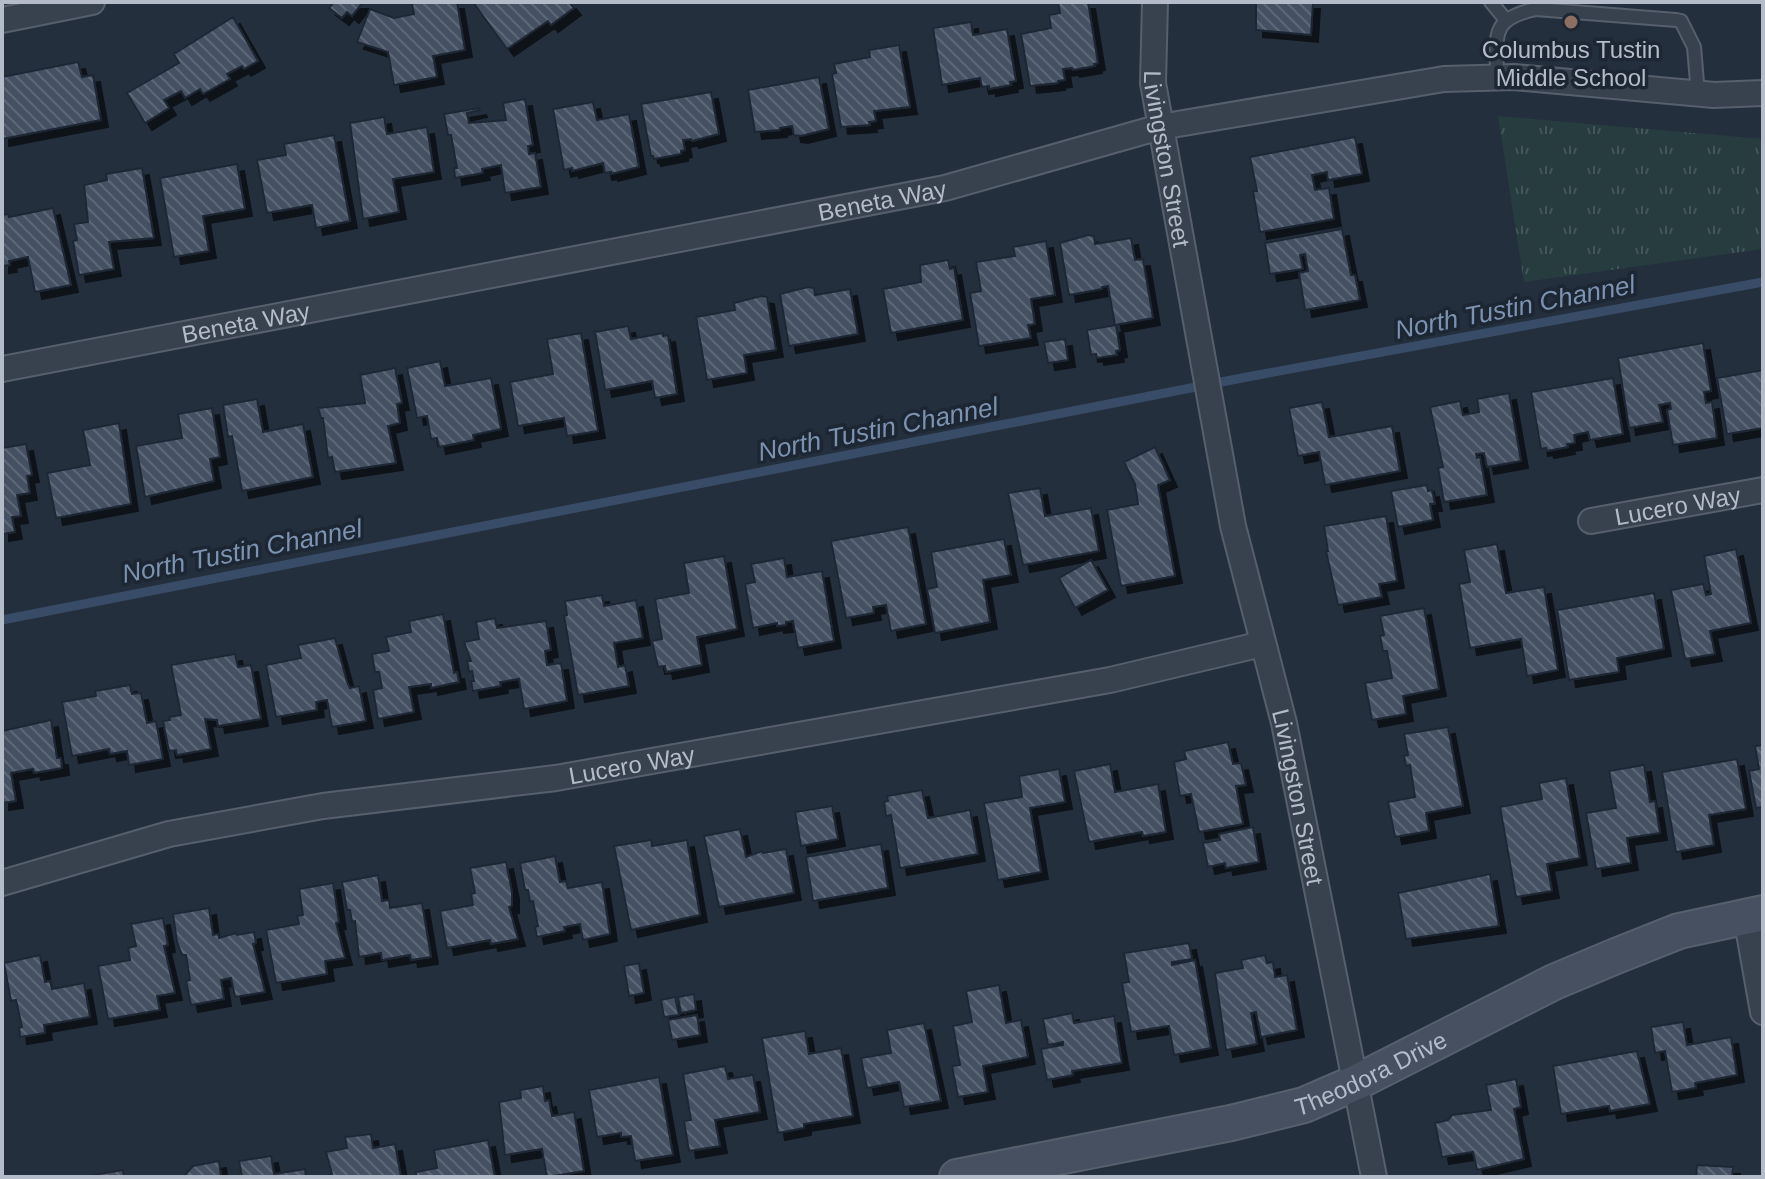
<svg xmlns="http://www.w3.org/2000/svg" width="1765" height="1179" viewBox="0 0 1765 1179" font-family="Arial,sans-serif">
<defs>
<pattern id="grass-tufts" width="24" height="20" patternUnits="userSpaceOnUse" patternTransform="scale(2)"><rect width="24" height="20" fill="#263c3f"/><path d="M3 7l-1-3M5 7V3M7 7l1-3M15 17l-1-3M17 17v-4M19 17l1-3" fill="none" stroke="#435659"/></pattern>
<pattern id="building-back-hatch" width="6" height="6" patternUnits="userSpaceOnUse" patternTransform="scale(2)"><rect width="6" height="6" fill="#455162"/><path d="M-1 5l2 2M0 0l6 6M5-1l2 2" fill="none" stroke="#5d6877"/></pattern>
<filter id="shadow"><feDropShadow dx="7" dy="7" stdDeviation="0" flood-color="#0009"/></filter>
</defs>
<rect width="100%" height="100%" fill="#242f3e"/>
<!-- grass -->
<path fill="url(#grass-tufts)" d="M1498,116L1763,139V249L1524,282Z"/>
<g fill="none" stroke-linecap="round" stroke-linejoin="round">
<!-- stream -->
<path stroke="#394c67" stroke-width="9" d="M2,620L1247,377L1763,282"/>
</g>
<!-- building -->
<path fill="url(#building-back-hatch)" stroke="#1f2835" stroke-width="2" filter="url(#shadow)" d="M334,2H363L352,16L347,12L342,18L329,8Z
M416,2H457L465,50L433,56L437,77L394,85L388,52L357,42L370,9L394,18L414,14L412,4Z
M473,2H569L574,8L551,25L548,21L507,49Z
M1058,2H1088L1098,63L1094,64L1095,66L1073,70L1072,68L1063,69L1065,80L1058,81V83L1030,86L1021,34L1051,28L1049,15L1060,13Z
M1256,2H1313L1311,35L1256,30Z
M233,17L258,61L244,69L242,66L227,74L230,79L203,94L200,89L185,98L181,91L164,100L169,108L145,123L127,93L179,63L174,54Z
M971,22L973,35L1007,29L1016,81L1010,82L1011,85L989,89V86L982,87L980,78L942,85L933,28Z
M899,45L910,107L874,111L876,121L869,122L870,125L841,127L832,74L836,73L834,64L870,57L869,50Z
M78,62L82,77L93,75L101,120L2,139V77Z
M819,77L829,129L801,136L794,135L792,126L780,128V130L755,132L748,90Z
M711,92L719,134L692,141L691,139L683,140L685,150L681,151V154L654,159L653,156H651L641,104Z
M525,99L533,145L528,146L529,154L535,153L541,187L505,193L501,165L482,169L483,173L455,178L454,168H457L451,135H448L444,114L479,108L480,110L467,113L469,123L506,120L503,103Z
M593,102L597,120L629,114L639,167L611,174V172L605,173L603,163L572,171V168L564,170L553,109Z
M384,117L387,134L427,127L434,172L393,179L399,212L363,219L350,123Z
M334,135L350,221L316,228L312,205L267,213L257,160L286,155L284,144Z
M1355,137L1362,174L1328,180L1327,172L1312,175L1315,190L1329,188L1334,219L1260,232L1253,191H1257L1250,157Z
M237,164L245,209L203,216L209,251L174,257L160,178Z
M142,168L154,238L109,242L114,269L79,275L73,241L77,240L74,224L88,222L84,185L107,180L106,174Z
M53,208L71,285L35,292L28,257L9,261L10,265L2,266V215L8,214L9,217Z
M1342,229L1351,275H1355L1360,300L1305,310L1299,273L1308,271L1305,254L1300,255L1303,269L1270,274L1265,243Z
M1088,235L1094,236L1095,244L1131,238L1135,260L1143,259L1153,318L1115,325L1108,286L1102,287V289L1069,295L1060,243Z
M1046,241L1055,295L1031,299L1035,324L1028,325L1031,338L979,346L970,293L981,291L976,262L1015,256L1013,247Z
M948,260L950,269L954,268L963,320L891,333L883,289L921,282L920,265Z
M808,287L814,288L815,295L850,289L858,334L789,346L780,294Z
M761,296L767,297L776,350L744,355L747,373L707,380L696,317L735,310L734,303Z
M1116,325L1120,350L1116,351L1117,355L1097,358L1096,354L1091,355L1087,330Z
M628,326L631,339L663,333V336L668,335L677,394L655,398L652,381L605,390L595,332Z
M581,333L598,431L567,436L564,418L518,426L510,382L553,374L547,339Z
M1065,339L1068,360L1048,363L1044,342Z
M1703,343L1711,391L1704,392L1706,403L1712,402L1717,438L1673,445L1667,410L1671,409L1670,403L1659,405L1663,422L1629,428L1618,358Z
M440,361L445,386L491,378L501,429L473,435L474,440L439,447L437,438L431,439L427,416L417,418L407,368Z
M395,368L402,403L397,404L400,423L388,426L396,463L335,472L332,457L328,458L323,418H321L318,408L365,403L360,375Z
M1763,370V428L1727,434L1717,378Z
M1613,378L1623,434L1590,440L1588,432L1574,435L1575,443L1567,444L1568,447L1547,451L1546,448L1541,449L1531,392Z
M1509,393L1521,461L1487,467L1484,453L1476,454L1477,458L1480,457L1487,495L1444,502L1438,468L1443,467L1430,407L1460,401L1463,415L1479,412L1477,399Z
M257,399L263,432L303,424L313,477L242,491L232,436L228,437L223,405Z
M1322,402L1329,437L1392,426L1400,471L1325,485L1319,452L1298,456L1289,408Z
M212,408L220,457L210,459L214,481L145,497L136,446L182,438L178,414Z
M119,423L131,504L56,518L47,473L90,465L83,430Z
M26,444L32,475L27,476L30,493L17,495L21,516L12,517L15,532L2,534V448Z
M1155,447L1170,480L1158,485L1175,576L1121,586L1107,510L1138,504L1135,484L1124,462Z
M1427,485L1428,491L1432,490L1435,504H1430L1433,520L1398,527L1391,491Z
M1040,488L1045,516L1091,508L1099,551L1023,565L1008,493Z
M1386,516L1397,581L1379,584L1382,597L1338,605L1326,551H1328L1324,526Z
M908,527L926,624L891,631L886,605L873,607L874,613L846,618L831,541Z
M1004,539L1011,575L983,580L990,622L935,633L927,589L937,587L931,552Z
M1497,544L1506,593L1544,587L1558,670L1527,676L1521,639L1470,648L1459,584L1470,582L1464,550Z
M1736,549L1751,623L1710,631L1715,654L1685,659L1671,590L1703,584L1706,595L1711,594L1704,556Z
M724,556L737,629L697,637L702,665L666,672L665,666L658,667L652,641L662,639L655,599L689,593L684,563Z
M784,558L787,577L822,571L834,641L798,648L793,621L786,622V625L777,626V623L753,628L745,584L755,582L751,564Z
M1091,560L1108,590L1075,608L1059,578Z
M1654,593L1664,649L1617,658L1619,672L1569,680L1557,610Z
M602,595L604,606L636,600L643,638L614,643L618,667L625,665L629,686L578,695L564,616L567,615L565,601Z
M1424,608L1439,689L1403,696L1406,714L1372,720L1365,683L1392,678L1387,651H1383L1380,636L1384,635L1380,616Z
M443,614L454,673L457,672L459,682L431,688V684L409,687L414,712L378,719L373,690L382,688L379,672H375L372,654L389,651L386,637L411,632L409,621Z
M495,618L497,628L546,621L551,650L545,651L547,665L561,663L567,701L524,709L519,679L500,682L501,686L473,691L471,681H474L472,671L469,672L467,661H471L464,642L479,639L476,622Z
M335,638L347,682L350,688L359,686L366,721L332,727L327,700L316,702L317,710L276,717L266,665L301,658L298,645Z
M235,654L238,667L251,665L261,719L218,726L217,720L205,719L211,749L177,755L176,750L169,751L163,721L170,720L169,717L181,715L171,665Z
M130,685L132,694L141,693L147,723L156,721L163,759L129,765L127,751L110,754L109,749L72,756L62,702L96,696L95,691Z
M51,720L57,758H61L62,768L34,773L33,769L11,773L16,801L2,803V731Z
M1448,727L1463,806L1426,813L1429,831L1395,837L1388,802L1415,797L1410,765L1406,766L1404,756L1408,755L1404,734Z
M1228,742L1233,764L1241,763L1246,785L1236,786L1243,824L1199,832L1191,794L1180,796L1174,762L1186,759L1184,751Z
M1763,745V807L1756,808L1749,771L1759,769L1755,746Z
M1737,759L1746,809L1709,815L1714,845L1676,852L1662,772Z
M1110,764L1115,792L1158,784L1166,832L1143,836L1142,832L1089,842L1074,771Z
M1644,765L1650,802L1655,801L1660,833L1627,838L1631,863L1596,869L1586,813L1616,808L1609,771Z
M1059,769L1065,802L1030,808L1041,872L998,880L984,803L1022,797L1019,776Z
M1566,778L1580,858L1547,864L1552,891L1516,897L1500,807L1542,799L1539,783Z
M922,790L928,818L970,810L978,854L900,868L891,815L886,816L884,802L888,801L887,796Z
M832,806L838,839L801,846L795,812Z
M1253,827L1259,862L1226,868L1225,863L1208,867L1203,843L1220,840L1219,834Z
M740,829L746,857L762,851L763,853L786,849L794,893L719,907L704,836Z
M651,840L652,846L687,840L700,915L631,930L614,846Z
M881,844L888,888L813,901L806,857Z
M555,856L560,882L566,881L568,888L602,882L610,934L583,940L580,924L564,927L565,931L537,937L535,927L538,926L533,901L530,902L528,890H525L520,863Z
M506,862L512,892V906L509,907L518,939L491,944L490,940L447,948L440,911L473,905L471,894L475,893L470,868Z
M1490,874L1499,926L1406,939L1398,893Z
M378,875L382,901L389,900L390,908L422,903L431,957L411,960L410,955L382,960L381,953L359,957L355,921L352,922L350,910H347L342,882Z
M333,883L339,922L336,923L345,958L325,961L327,974L276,983L266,930L299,924L297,916L303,915L299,889Z
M209,908L213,935L218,934L219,938L236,933L237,935L254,932L256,943L253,944L265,992L235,997L231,978L221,980L224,999L191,1005L186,981L190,980L186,955H182L177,942L173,914Z
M163,918L168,945L164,946L175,993L157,996L160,1010L108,1019L98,966L130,960L128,948L136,946L131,924Z
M1189,943L1192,959L1172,962V965L1195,960L1211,1048L1174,1055L1169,1026L1131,1032L1122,983L1129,982L1124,953Z
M40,955L45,982L50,981L52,989L84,983L90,1017L44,1025L45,1033L20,1037L19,1028L22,1027L16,1000L11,1001L4,963Z
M1265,955L1267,963L1273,962L1275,977L1287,975L1297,1030L1261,1037L1256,1012L1251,1013L1257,1044L1226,1050L1215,973L1243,968L1241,960Z
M639,963L644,993L629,996L624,966Z
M999,985L1006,1023L1021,1020L1028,1057L983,1066L988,1092L958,1097L952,1066L960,1065L953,1026L972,1022L966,991Z
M694,994L696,1010L681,1013L678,997Z
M675,997L679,1015L664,1017L661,1000Z
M1072,1013L1074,1023L1114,1016L1122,1063L1072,1071L1073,1075L1047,1080L1041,1049L1063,1045V1042L1048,1045L1043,1019Z
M697,1015L700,1035L672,1040L668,1020Z
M1683,1022L1687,1045L1731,1037L1737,1075L1695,1083L1696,1088L1672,1092L1665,1051L1655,1053L1651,1027Z
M924,1023L941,1101L904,1107L899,1082L867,1088L861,1058L891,1053L887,1030Z
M805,1031L809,1054L841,1048L853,1116L804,1124V1128L778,1133L762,1038Z
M1637,1051L1650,1104L1610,1111L1609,1106L1561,1114L1553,1066Z
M725,1066L728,1079L753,1075L760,1112L715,1120L720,1146L689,1151L684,1121L691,1120L683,1074Z
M659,1077L673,1155L635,1161L631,1136L621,1137V1133L597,1137L589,1090Z
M1516,1079L1521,1107L1514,1109L1524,1159L1477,1170L1473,1152L1442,1157L1435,1123L1448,1120L1452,1115L1491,1110L1486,1085Z
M543,1086L545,1101L549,1100L552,1116L574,1112L584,1171L547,1177L542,1149L505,1155L499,1102L521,1098L520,1090Z
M371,1134L373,1148L395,1144L401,1177H322L332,1174L326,1152L347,1148L345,1137Z
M488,1140L495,1177H416V1172L437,1168L434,1150Z
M271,1156L274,1174L305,1169L306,1177H242L239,1161Z
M219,1161L221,1177H183L193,1166Z
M1697,1165L1733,1167L1732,1177H1696Z
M123,1170L124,1177H93V1175Z"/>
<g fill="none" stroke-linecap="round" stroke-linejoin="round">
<defs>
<path id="lane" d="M1491,2L1505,19
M1497,77C1497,36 1489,19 1536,9L1676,20L1681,21L1694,47L1698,94"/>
<g id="street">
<path id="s1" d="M1155,2L1153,83L1233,526L1284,723L1374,1177"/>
<path d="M2,20L92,2"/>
<path id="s2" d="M2,369L945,188L1160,127L1444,79L1514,77L1714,95L1763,93"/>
<path id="s3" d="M1591,521L1763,490"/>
<path id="s4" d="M2,883L169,834L323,806L556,778L1110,680L1262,644"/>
<path d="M1746,916L1763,1012"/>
</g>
<g id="secondary">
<path id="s5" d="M957,1177L1231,1123L1304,1105L1357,1082L1554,982L1616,956L1679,931L1763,913"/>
</g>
</defs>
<!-- lane casing -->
<use href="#lane" stroke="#565f6c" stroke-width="16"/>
<!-- street casing -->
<use href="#street" stroke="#565f6c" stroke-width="28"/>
<!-- secondary casing -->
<use href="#secondary" stroke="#565f6c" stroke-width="38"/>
<!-- lane -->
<use href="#lane" stroke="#38414e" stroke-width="12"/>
<!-- street -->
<use href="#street" stroke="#38414e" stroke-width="24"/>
<!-- secondary -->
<use href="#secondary" stroke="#465061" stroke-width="34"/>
</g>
<!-- markers -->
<circle fill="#8d6e63" stroke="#1d2633" stroke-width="3" cx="1571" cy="22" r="8"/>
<g text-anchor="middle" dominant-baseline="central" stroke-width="7" stroke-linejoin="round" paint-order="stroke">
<!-- poi labels -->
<g font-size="24" fill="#b4bcc9" stroke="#1d2633">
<text x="1571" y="49">Columbus Tustin<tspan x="1571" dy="28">Middle School</tspan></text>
</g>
<!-- street labels -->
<g font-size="24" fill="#b4bcc9" stroke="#1d2633">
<text stroke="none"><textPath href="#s1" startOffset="158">Livingston Street</textPath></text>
<text stroke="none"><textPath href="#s2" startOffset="896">Beneta Way</textPath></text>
<text stroke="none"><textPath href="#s2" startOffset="248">Beneta Way</textPath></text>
<text stroke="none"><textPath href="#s3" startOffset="88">Lucero Way</textPath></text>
<text stroke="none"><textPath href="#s4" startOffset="642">Lucero Way</textPath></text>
<text stroke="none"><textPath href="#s1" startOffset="810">Livingston Street</textPath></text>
<text stroke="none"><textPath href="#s5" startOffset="428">Theodora Drive</textPath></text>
</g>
<!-- water labels -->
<g font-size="26" font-style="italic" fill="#7c92b1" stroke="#1d2633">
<text transform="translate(1515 307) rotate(-11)">North Tustin Channel</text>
<text transform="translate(878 429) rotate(-11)">North Tustin Channel</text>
<text transform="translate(242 551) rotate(-11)">North Tustin Channel</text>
</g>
</g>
<!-- border -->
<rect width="1765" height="1179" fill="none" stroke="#b4bcc9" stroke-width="8"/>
</svg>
